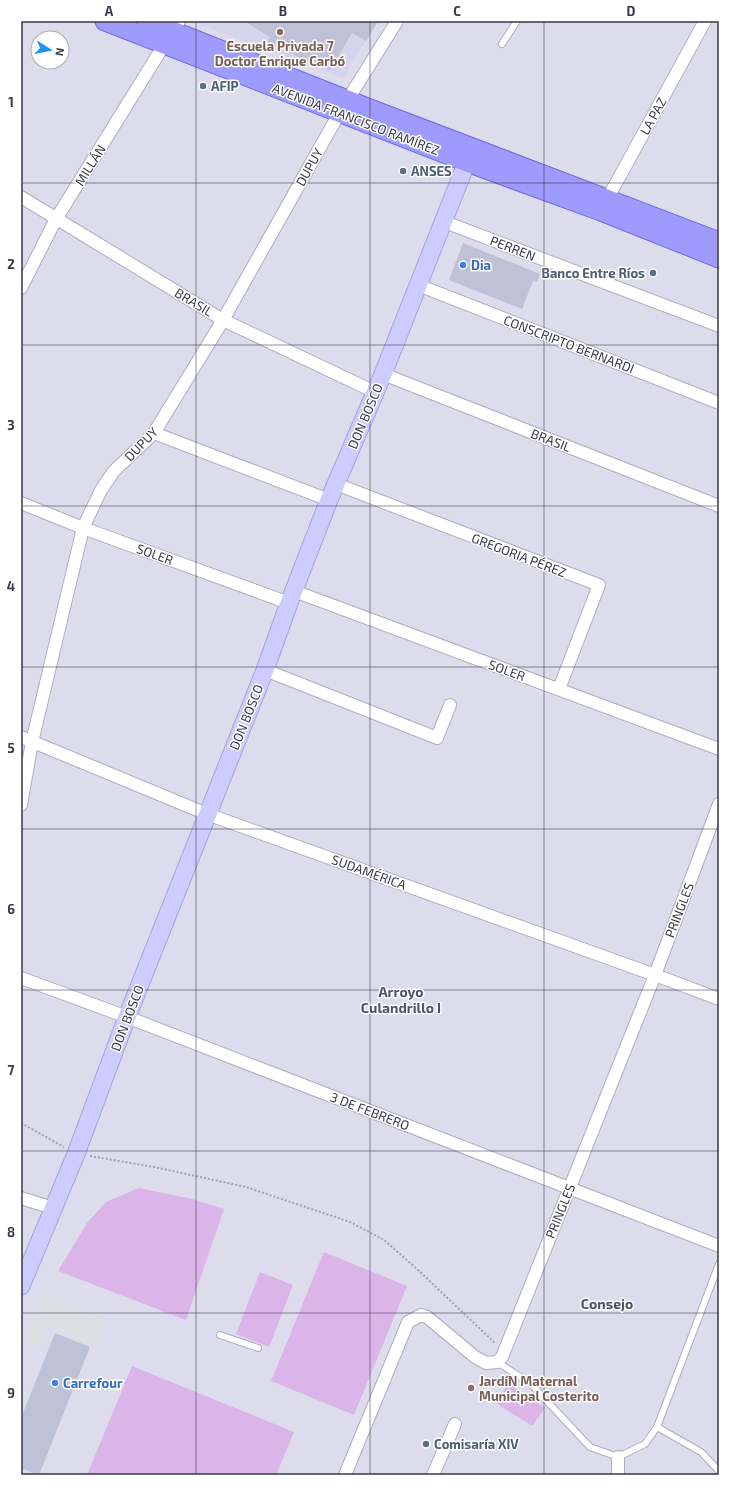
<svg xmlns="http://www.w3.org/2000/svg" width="740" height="1496" viewBox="0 0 740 1496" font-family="'Exo 2',sans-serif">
<rect width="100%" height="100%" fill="#eaeaf5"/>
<!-- residential -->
<path fill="#dcdcec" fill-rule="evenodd" d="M21,21H719V1475H21ZM38,38H62V62H38Z"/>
<!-- education -->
<path fill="#d5d4ed" d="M197,21H378L343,78L196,23Z"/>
<!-- green -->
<path fill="#dbb4e8" d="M139,1188L192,1199L224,1209L186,1320L58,1271L87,1223L106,1202Z
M324,1252L407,1286L354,1415L271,1381Z
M260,1272L293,1285L269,1347L236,1334Z
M132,1366L294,1432L276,1475H87Z
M508,1384L545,1408L532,1426L496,1403Z"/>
<!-- parking -->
<path fill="#dedfe3" d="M43,1294L104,1319L94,1345L47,1327L39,1348L24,1342Z"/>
<!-- building -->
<path fill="#bfc1d6" d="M244,21H378L366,41L352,33L330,70L314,61L312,65L276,44L274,47L267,43L270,37Z
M463,243L540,274L537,282L533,281L522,309L449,280Z
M55,1333L90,1347L39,1475H38L21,1468V1418Z"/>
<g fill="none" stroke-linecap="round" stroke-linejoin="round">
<defs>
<path id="lane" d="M502,44L517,21
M220,1335L258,1348
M497,1362L530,1383L590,1447L618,1457L645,1444L657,1427L719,1264
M657,1427L701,1452L719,1471"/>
<path id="street" d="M21,197L223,320L375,392
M604,205L705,21
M442,221L719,326
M418,285L719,403
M21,288L56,219L179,21
M383,374L719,506
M154,433L329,500
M336,484L599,585L559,689
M21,503L83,528L289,603
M294,591L719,749
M265,670L437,738L450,705
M21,737L207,814L655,975L719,999
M21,805L32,742L83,528L101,490L114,471L154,433L223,320L340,112L397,21
M21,978L127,1017L719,1246
M21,1198L53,1208
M618,1457V1475
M345,1475L408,1322L421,1315L427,1317L475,1357L486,1363L497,1362L502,1357L655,975L719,804
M433,1475L455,1424"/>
<path id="secondary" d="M21,1286L76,1154L127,1017L265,670L289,603L329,500L383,374L472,149"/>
<path id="primary" d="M105,21L467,162L601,211L719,258
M147,21L370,109L719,242"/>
</defs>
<!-- lane casing -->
<use href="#lane" stroke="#acadc0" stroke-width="8"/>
<!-- street casing -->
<use href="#street" stroke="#acadc0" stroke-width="14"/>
<!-- secondary casing -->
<use href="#secondary" stroke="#a6a3df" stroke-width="19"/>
<!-- primary casing -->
<use href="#primary" stroke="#6b6be2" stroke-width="21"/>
<!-- path -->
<path stroke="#9ea0c2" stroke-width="2" stroke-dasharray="2 2" stroke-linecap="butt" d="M21,1123L64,1147
M90,1156L154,1167L246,1187L350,1222L384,1240L418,1270L496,1344"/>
<!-- lane -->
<use href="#lane" stroke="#fff" stroke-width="6"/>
<!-- street -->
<use href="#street" stroke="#fff" stroke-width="12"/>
<!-- secondary -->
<use href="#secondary" stroke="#cecbfe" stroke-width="17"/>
<!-- primary -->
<use href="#primary" stroke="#9d9bfc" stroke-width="19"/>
</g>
<!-- grid -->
<path fill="none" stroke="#383949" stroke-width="1" stroke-opacity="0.55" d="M196,21V1475M370,21V1475M544,21V1475M21,183H719M21,345H719M21,506H719M21,667H719M21,829H719M21,990H719M21,1151H719M21,1313H719"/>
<!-- markers -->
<g fill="#8d6e63" stroke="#fff" stroke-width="1.5">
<circle cx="280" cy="32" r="4"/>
<circle cx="471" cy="1388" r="4"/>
</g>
<g fill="#5c6f8a" stroke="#fff" stroke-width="1.5">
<circle cx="203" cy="86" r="4"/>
<circle cx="403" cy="171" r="4"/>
<circle cx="653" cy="273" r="4"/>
<circle cx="426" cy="1444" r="4"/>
</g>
<g fill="#3f7fe0" stroke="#fff" stroke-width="1.5">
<circle cx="463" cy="265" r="4"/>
<circle cx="55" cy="1383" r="4"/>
</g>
<g text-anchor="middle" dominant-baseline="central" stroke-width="3" stroke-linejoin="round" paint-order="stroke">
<!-- education labels -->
<g font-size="13" font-weight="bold" fill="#785e54" stroke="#fff">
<text x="280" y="46">Escuela Privada 7<tspan x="280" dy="15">Doctor Enrique Carbó</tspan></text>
<text x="479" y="1381" text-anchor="start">JardíN Maternal<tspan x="479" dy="15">Municipal Costerito</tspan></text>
</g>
<!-- service labels -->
<g font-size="13" font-weight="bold" fill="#4e5e75" stroke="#fff" text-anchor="start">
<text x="211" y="86">AFIP</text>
<text x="411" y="171">ANSES</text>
<text x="645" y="273" text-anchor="end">Banco Entre Ríos</text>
<text x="434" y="1444">Comisaría XIV</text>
</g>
<!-- street labels -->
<g font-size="13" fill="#383949" stroke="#fff">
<text transform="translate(653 116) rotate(-61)">LA PAZ</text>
<text transform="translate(356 119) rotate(21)">AVENIDA FRANCISCO RAMÍREZ</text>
<text transform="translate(90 165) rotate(-58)">MILLÁN</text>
<text transform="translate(309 167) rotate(-61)">DUPUY</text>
<text transform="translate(513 248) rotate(21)">PERREN</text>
<text transform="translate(194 302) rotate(31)">BRASIL</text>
<text transform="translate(569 344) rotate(21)">CONSCRIPTO BERNARDI</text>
<text transform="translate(365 416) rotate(-67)">DON BOSCO</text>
<text transform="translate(551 440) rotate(21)">BRASIL</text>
<text transform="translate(141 444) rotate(-46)">DUPUY</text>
<text transform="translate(155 554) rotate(20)">SOLER</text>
<text transform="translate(519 555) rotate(21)">GREGORIA PÉREZ</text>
<text transform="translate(507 670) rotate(20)">SOLER</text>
<text transform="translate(246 717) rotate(-68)">DON BOSCO</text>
<text transform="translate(369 872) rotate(20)">SUDAMÉRICA</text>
<text transform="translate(679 910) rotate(-69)">PRINGLES</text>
<text transform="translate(127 1018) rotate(-69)">DON BOSCO</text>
<text transform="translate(370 1111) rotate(21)">3 DE FEBRERO</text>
<text transform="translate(560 1211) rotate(-68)">PRINGLES</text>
</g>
<!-- shop labels -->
<g font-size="13" font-weight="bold" fill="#366cbe" stroke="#fff" text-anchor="start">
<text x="471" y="265">Dia</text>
<text x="63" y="1383">Carrefour</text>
</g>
<!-- neighbourhood labels -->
<g font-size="14" font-weight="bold" fill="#4f526b" stroke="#fff">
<text x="401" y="991">Arroyo<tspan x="401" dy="16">Culandrillo I</tspan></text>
<text x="607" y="1303">Consejo</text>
</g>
</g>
<!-- border -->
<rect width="740" height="1496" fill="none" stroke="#ffffff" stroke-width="44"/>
<!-- north arrow -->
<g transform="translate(50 50) rotate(101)"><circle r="19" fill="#ffffff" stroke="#afb0b6"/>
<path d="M0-3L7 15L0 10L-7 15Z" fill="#2094f6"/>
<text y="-6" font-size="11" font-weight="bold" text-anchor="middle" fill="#383949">N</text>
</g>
<rect x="22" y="22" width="696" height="1452" fill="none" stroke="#383949" stroke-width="1.5"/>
<g font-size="13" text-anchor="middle" font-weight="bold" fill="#383949">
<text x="109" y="16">A</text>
<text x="283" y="16">B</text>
<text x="457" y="16">C</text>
<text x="631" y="16">D</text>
<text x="11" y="107">1</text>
<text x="11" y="269">2</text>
<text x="11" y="430">3</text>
<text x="11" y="591">4</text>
<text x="11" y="753">5</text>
<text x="11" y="914">6</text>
<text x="11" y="1075">7</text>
<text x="11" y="1237">8</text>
<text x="11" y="1398">9</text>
</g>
</svg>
